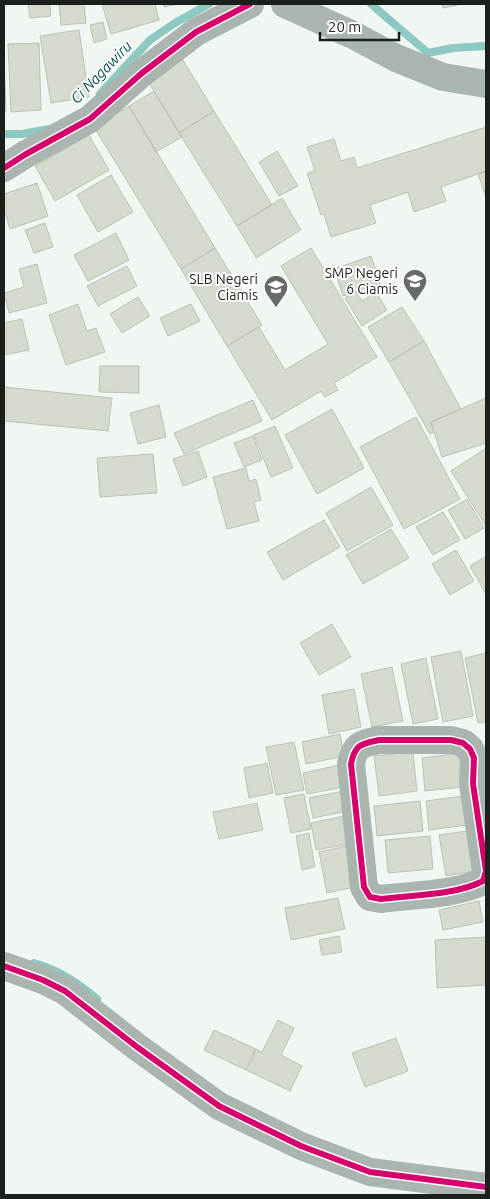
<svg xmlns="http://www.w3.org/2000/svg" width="490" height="1199" viewBox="0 0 490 1199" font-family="Ubuntu,sans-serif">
<rect width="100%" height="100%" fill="#f0f6f0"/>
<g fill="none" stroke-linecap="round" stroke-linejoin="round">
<!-- stream -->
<path stroke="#8ec8c2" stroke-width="8" d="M371,4L428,53L453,48L486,46
M100,94L150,40L175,23L209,4
M4,134H22L49,129
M34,963C59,970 78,983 97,999"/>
</g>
<!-- building -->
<path fill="#d4dacc" stroke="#bcc0bb" d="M28,4H50L51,16L30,18Z
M59,4H84L86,23L61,25Z
M102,4H155L159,20L111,34Z
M163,4H178L164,7Z
M442,4H462L443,8Z
M103,22L107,39L94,43L90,25Z
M79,30L89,97L51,103L40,36Z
M39,43L41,110L11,112L8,44Z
M4,54L6,111H4Z
M181,57L214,111L179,133L146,78Z
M154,91L182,137L156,152L129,106Z
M129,106L215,248L181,269L94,127Z
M214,111L272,205L237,226L179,133Z
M486,127V171L441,187L446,201L414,212L408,192L370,205L376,223L331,237L324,214L321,215L307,173L315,171L307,147L334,139L341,161L354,157L357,168Z
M89,135L109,170L55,201L35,166Z
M277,151L298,186L279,196L259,162Z
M486,171V197L478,174Z
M111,175L133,212L98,232L77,195Z
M37,183L48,216L10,229L4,210V194Z
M282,198L301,230L256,258L237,226Z
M45,223L53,247L34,253L25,230Z
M116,233L129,260L88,281L74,255Z
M215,248L262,325L227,346L181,269Z
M311,248L377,357L334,383L338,390L325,397L321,391L272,420L227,346L259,327L285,370L328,344L281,266Z
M371,256L380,283L343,296L334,269Z
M37,264L47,303L9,313L4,293L24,287L19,269Z
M127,266L137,286L98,306L87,286Z
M356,292L362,301L376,292L387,310L362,326L345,298Z
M138,297L150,316L122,333L110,314Z
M78,304L87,331L96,328L105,352L66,365L49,315Z
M191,304L200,321L168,336L160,318Z
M402,307L424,341L389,362L368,327Z
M22,319L29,350L4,355V323Z
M424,341L461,409L431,422L434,432L430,434L389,362Z
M100,366H139V393L99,392Z
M4,387L112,398L108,431L4,421Z
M486,398V443L442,457L431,422Z
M253,400L262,421L184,454L174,433Z
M159,405L166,437L138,444L130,413Z
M332,409L364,468L317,494L285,435Z
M416,417L460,499L404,529L360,447Z
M275,426L293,468L271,477L254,435Z
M253,436L262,460L244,467L234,443Z
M485,449L486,452V526L451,471Z
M198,451L207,477L183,486L173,459Z
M153,454L157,493L100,497L97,458Z
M246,468L249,481L256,479L261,500L254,502L259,521L227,529L213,477Z
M371,487L393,525L347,551L326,513Z
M467,499L484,528L465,539L448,510Z
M443,512L460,540L433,555L416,527Z
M324,520L340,547L283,580L267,552Z
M391,529L409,558L363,584L346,555Z
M456,550L474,581L450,595L432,564Z
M486,556V594L470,566Z
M332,624L351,657L319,675L300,643Z
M461,651L473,716L443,722L431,657Z
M486,653V722L478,723L465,658Z
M426,658L438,719L413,724L401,664Z
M392,667L403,721L372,727L361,674Z
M354,689L361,727L329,734L322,695Z
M340,734L344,756L306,764L302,742Z
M294,742L304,790L276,795L266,747Z
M413,752L417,791L379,796L374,756Z
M460,753L463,787L425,791L422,758Z
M267,763L273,793L249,798L244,768Z
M339,765L344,787L307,794L303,773Z
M344,791L348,811L313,818L309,798Z
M304,794L311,829L291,833L284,798Z
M463,796L467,825L429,830L426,801Z
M420,801L423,831L377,836L374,806Z
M257,803L263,830L219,839L213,812Z
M349,815L354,843L316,850L311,823Z
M467,831L474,871L446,876L439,835Z
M309,833L315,867L302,870L296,836Z
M430,836L433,869L388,873L385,840Z
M351,845L359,886L327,893L319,852Z
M338,898L345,929L291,940L285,908Z
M479,901L483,922L443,930L439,910Z
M339,936L342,952L322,955L319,940Z
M486,937V985L437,988L435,940Z
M278,1020L294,1028L281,1055L302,1066L290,1091L246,1070L256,1049L262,1052Z
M214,1030L256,1049L246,1070L204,1050Z
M396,1038L408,1071L365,1087L352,1053Z"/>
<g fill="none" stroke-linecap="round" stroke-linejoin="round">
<!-- minor -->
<path stroke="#abb5af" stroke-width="28" d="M285,4L353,35L396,58L443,77L486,84
M4,168L26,154L90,119L142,73L196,32L250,4
M379,740H451L463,743L470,749L474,758L473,784L486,871L483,881C457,895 411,895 381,899L370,897L364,887L351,764C355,744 361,744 379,740Z
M4,966L43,980L65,991L137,1047L219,1106L301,1146L370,1172L486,1187"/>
<defs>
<path id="cycleway" d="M4,168L26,154L90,119L142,73L196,32L250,4
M379,740H451L463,743L470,749L474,758L473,784L486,871L483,881C457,895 411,895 381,899L370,897L364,887L351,764C355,744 361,744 379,740Z
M4,966L43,980L65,991L137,1047L219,1106L301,1146L370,1172L486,1187"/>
</defs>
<!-- cycleway casing -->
<use href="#cycleway" stroke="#fff" stroke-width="9"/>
<!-- cycleway -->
<use href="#cycleway" stroke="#d6006c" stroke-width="6"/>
</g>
<!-- icons -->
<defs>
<symbol id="school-pin" viewBox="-11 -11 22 30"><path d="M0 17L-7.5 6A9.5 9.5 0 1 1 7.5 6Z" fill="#666b66" stroke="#fff"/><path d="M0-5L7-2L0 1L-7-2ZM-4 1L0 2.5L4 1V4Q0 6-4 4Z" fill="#fff"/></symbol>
</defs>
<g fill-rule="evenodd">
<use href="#school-pin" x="401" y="267" width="28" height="38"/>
<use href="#school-pin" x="262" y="273" width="28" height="38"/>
</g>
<g text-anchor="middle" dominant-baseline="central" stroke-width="4" stroke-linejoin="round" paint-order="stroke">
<!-- poi labels -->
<g font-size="14" fill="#1c201c" stroke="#fff" text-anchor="end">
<text x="398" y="273">SMP Negeri<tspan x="398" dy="16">6 Ciamis</tspan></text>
<text x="258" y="279">SLB Negeri<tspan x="258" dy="16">Ciamis</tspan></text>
</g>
<!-- water labels -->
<g font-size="15" font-style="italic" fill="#08524f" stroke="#fff">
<text transform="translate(101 72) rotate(-46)">Ci Nagawiru</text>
</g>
</g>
<!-- border -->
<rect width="490" height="1199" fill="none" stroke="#1c201c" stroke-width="10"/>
<!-- scale -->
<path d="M320 32v8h79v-8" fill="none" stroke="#1c201c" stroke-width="2.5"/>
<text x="328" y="32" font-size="15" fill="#1c201c" stroke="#ffffff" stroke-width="4" paint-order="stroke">20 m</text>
</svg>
